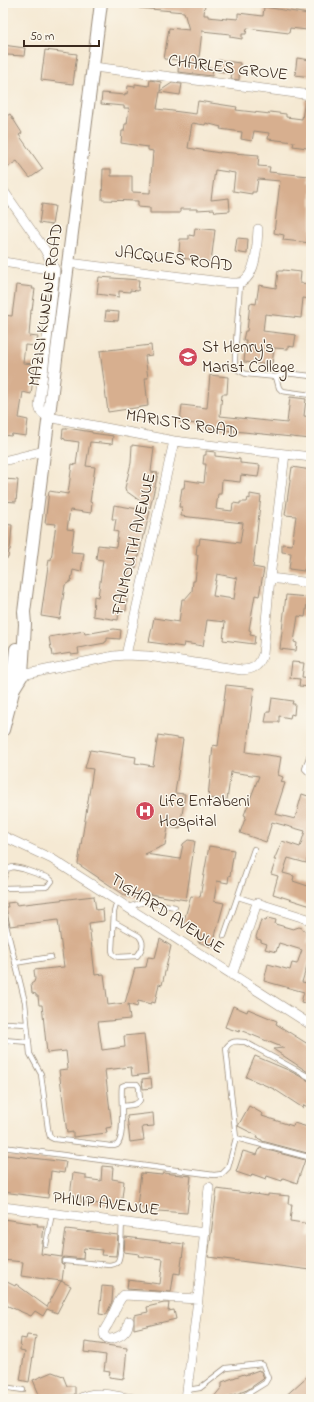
<svg xmlns="http://www.w3.org/2000/svg" width="314" height="1402" viewBox="0 0 314 1402" font-family="'Indie Flower',sans-serif">
<rect width="100%" height="100%" fill="#fbf7ec"/>
<filter id="ink" filterUnits="userSpaceOnUse"><feTurbulence type="fractalNoise" baseFrequency=".025" numOctaves="2"/><feDisplacementMap in="SourceGraphic" scale="8" xChannelSelector="R" yChannelSelector="G"/><feConvolveMatrix kernelMatrix="1 2 1 2 8 2 1 2 1" color-interpolation-filters="sRGB"/></filter>
<filter id="wash" filterUnits="userSpaceOnUse"><feTurbulence type="fractalNoise" baseFrequency=".012" numOctaves="4" result="noise"/><feDisplacementMap in="SourceGraphic" scale="16" xChannelSelector="R" yChannelSelector="G"/><feGaussianBlur stdDeviation="0.9" result="paint"/><feColorMatrix in="noise" values="0 0 0 0 0 0 0 0 0 0 0 0 0 0 0 0 0 1.4 0 .05"/><feComposite in="paint" operator="in"/></filter>
<g filter="url(#wash)">
<rect width="100%" height="100%" fill="#f5e9d3"/>
<g id="blocks">
<!-- building -->
<path fill="#d7af8f" fill-rule="evenodd" d="M139,3H205L204,15H208V17L227,19L226,18L238,19V13L263,16L264,7L309,14L307,30L290,28L289,33L247,28L246,34H242V39L230,37V34L202,31L198,66L213,68L212,76L178,72L179,60L164,59L169,28L189,30L184,12L139,8Z
M3,45L25,48L24,56L7,55Z
M45,50L77,54L73,84L41,80Z
M297,58L311,60V77L295,75Z
M218,60L240,63L239,80L231,79L232,73L217,71Z
M150,80L161,82L160,91L172,83L182,84L180,95L160,92L157,109L196,114L198,101L237,107L236,110L270,114V112L286,114V117L302,119L305,100L311,101V115L307,148L293,146L294,142L268,139L269,133L254,131L252,141L241,139L242,132L220,129L221,127L206,123L205,125L192,123L188,148L220,153V152L259,155L258,166L270,167L269,172L309,176V182H311V243L283,240L284,235L274,233L280,181L258,179L256,192H252V194L233,191L235,173L215,170L211,200L229,198L230,211L215,212L214,209L197,210V209H180V213H150V208L138,207V201L102,200L103,169H111V176H132V192L150,193L153,151L148,150V147L121,143L122,131H124L125,124H127L129,108H124V106L101,104L102,93L125,95V93L127,94L128,86L135,87V84L149,86Z
M10,114L22,133L19,135L43,169L30,178L17,161L3,170V118Z
M42,204L55,206L52,225L39,223Z
M195,228L215,230L211,262L181,258V252H179L180,239H189V235L194,236Z
M237,238L248,239L247,254L235,252Z
M283,270L301,272L300,283L311,284V299L303,298L301,318L265,314L263,331L296,335L294,347L288,346V349L274,348L272,365L244,362L246,340H243L245,331H247L250,303L256,304L259,285L276,288L278,271H283Z
M99,277L139,280L138,291L130,290V292L119,291V297L97,294Z
M16,285L33,287L32,289H35L32,310H31L29,336L38,337L36,346L25,345L23,363L35,364L31,394L23,392L19,418L28,420L26,436L12,434L11,436L3,435V401L5,385H3V360L6,328H3V315L12,316Z
M106,311L119,312L118,321L105,320Z
M151,345L152,355L145,356L148,378H145L148,406L108,412L100,351Z
M210,375L228,377L227,394H222L220,416L287,423L290,397L306,399L304,416L311,417V439L205,428V425L180,422L182,405L207,408Z
M67,428L92,432V433L113,436L112,444L90,442L86,466L95,467L90,502L92,503L91,513L70,510L67,529L74,530L71,552L84,553L81,572L73,570L71,581L65,585L60,619L41,616L49,559L51,560L56,524L45,523L49,491L68,494L72,464L76,465L79,442L65,440V439L62,438L63,429H67Z
M132,445L154,448L151,472L158,473L150,508L126,491L125,488L131,463Z
M206,451L215,452V456L240,459V463L260,465L258,477L241,475L240,482L222,480L221,494H218L216,509L232,511L233,503L240,504V502H247L248,498L250,499V494L261,496L253,567L264,569L259,596L255,595L249,630L251,631L250,635L255,636L254,644L223,640L225,622L207,620L203,646L184,643L183,647L149,642L154,618L179,622L182,599H185L192,591L193,581H195L198,555H196L197,545H199L200,538L240,543L243,523L181,516L182,507H179L182,488H184L185,480L204,483L206,464H203L204,455H206ZM217,574L237,578L234,599L213,596Z
M292,467L311,470V503L308,524H311V528L307,558L311,559V563L310,569H304V571L289,569L291,553L282,552V544L292,545L296,516L285,515Z
M3,479L18,480L16,502L3,501Z
M114,505L150,511L144,535H143L139,557H137L136,568L129,567L126,589H128L126,611L119,610L118,620L93,616L94,596L98,597L103,560L96,559L98,545L116,547L118,532L114,531L116,519H112Z
M3,524L12,525L10,550H9L8,558H3Z
M286,595L308,597L305,617L298,616L294,642L297,643L296,651L280,649Z
M114,629L121,630L120,639L107,638V641L105,642V643L78,648L79,654L71,655V653L53,656L52,649H51L49,637L84,631L85,634Z
M292,662L304,663L302,677L311,678V687L299,686L300,679L290,678Z
M226,685L254,688L246,752L281,757L278,775L283,777L281,782L285,783L275,814L295,819L302,794L311,797V855L309,854L306,863L288,858L283,873L294,876L293,881L311,887V906L273,894L278,876L271,874L276,860H274L282,841L300,847L305,831L272,822L266,842L240,833L246,816L244,815L259,776L231,772L227,800L208,798L213,745L218,746Z
M272,698L293,701L292,704H295L294,715L291,714L290,718L279,716V722H265L267,712H270Z
M158,735L183,739L175,793L185,794L180,829L168,827L165,845L145,854L180,859L183,844L188,840L195,841L186,900L137,892V898L126,896L78,864L93,769L85,768L90,750L136,757L135,763L153,766Z
M209,846L234,850L230,876L229,875L228,883L217,881L214,901L224,903L212,947L198,942L200,934L194,928L183,924L191,896L200,897Z
M94,896L96,910L103,909L104,921L89,923L95,975L104,974L108,1005L125,1003L135,968L146,967L148,957L155,958L160,939L171,946L162,985L159,984L155,1003L152,1002L151,1004L138,1001L137,1007L128,1004L130,1019L98,1022L102,1050L125,1047L124,1036L144,1034L148,1074L132,1076L131,1067L105,1070L112,1127L106,1128L107,1133L73,1137V1132L67,1133L59,1070L68,1069L66,1051L47,1053L42,1005H39L38,996H36V994L32,993L31,984L34,982L35,979L34,970L64,967L58,920L10,926L6,907H8L7,903L16,902V905Z
M267,918L276,920L275,924L293,929L299,927L302,928L308,936L306,942L311,944V953L302,982L307,983L309,976H311V1005L301,1002L304,992L264,981L268,964L290,970L292,963L297,964L302,950L279,943L276,952L265,949L267,944L261,942V940L257,939L256,937L261,920L266,921Z
M233,1006L247,1012L248,1009L277,1021L276,1024L311,1046V1074L273,1049L284,1048L240,1030L239,1032L225,1027Z
M255,1056L288,1070L311,1082V1109L304,1105L303,1108L274,1089L246,1077Z
M151,1078L152,1088L143,1089L142,1079Z
M249,1106L263,1114L262,1116L293,1126L294,1123L311,1128V1146L309,1152H307V1153L262,1141V1140L257,1138L258,1136L238,1126Z
M153,1113L154,1126L142,1127L144,1140L130,1142L127,1116Z
M260,1148L305,1160L297,1183L283,1178L282,1181L267,1176L266,1179L252,1174L251,1177L236,1172L243,1151L257,1155Z
M6,1155L66,1162L64,1173L51,1171L48,1198L3,1192V1160L5,1161Z
M102,1166L113,1167L112,1179L124,1181L121,1206L81,1202V1197L70,1196L73,1173L86,1175V1179L101,1181Z
M141,1173L162,1175L163,1173L191,1176L187,1213L144,1210V1207L137,1206Z
M217,1189L268,1196V1194L289,1196L288,1204H292L290,1221L310,1224L308,1236H311V1270L208,1257Z
M3,1219L38,1224L37,1226H44L41,1254L62,1257L66,1229L118,1235L116,1256L101,1255L102,1250L84,1248L83,1259L64,1257L61,1259V1263L64,1265L62,1281L21,1276L23,1262L3,1260Z
M125,1237L184,1244L180,1274L174,1273L171,1292L127,1289L128,1280L160,1284L163,1259L138,1256L139,1254L124,1252Z
M3,1280L15,1286L16,1284L47,1307L61,1281L71,1286L57,1313L47,1309L43,1316L35,1311L31,1316L8,1306L3,1301Z
M102,1286L113,1287L112,1302L106,1315L99,1314Z
M164,1303H169L168,1311L174,1310L176,1319L134,1329V1315L148,1312L147,1307Z
M27,1335L36,1336L29,1382L20,1380L25,1351L20,1350L21,1338L26,1339Z
M85,1342L127,1348L124,1379L109,1377L110,1372L104,1371L106,1355L84,1352Z
M259,1370V1371H261L264,1378L262,1380L247,1390L223,1399H212L222,1387V1382L244,1374L245,1375Z
M52,1372L63,1376L67,1386H75V1395H65L63,1399H41L33,1380Z
M311,1373V1399H282Z"/>
</g>
</g>
<g filter="url(#ink)">
<use href="#blocks" fill-opacity="0" stroke="#988a78" stroke-width="1"/>
<g fill="none" stroke-linecap="round" stroke-linejoin="round">
<defs>
<path id="lane" d="M240,283L235,357V365L238,370L246,374L276,377L285,373L311,376
M276,377L279,388L282,391L311,395
M311,751L305,769L311,775
M3,880L7,869L13,867L23,869L49,878L52,881L49,885L46,887L3,888
M238,897L257,903
M128,907L144,902H149L175,907
M3,913L25,1002L30,1054L41,1074L48,1129L50,1137L54,1139L111,1146C113,1146 115,1146 117,1145C126,1137 120,1097 122,1086L127,1084H137L139,1087L140,1100C137,1106 129,1105 123,1106
M114,922L139,936C145,943 143,949 137,956L118,957L113,954L112,950L114,912L117,901
M224,936L254,849
M15,963L51,957
M3,1024L7,1023L27,1024
M3,1040L29,1042
M236,1138L226,1048C231,1040 237,1041 245,1042L311,1078
M3,1147L214,1175L222,1174L228,1168L236,1138L308,1157
M46,1245L52,1213
M64,1261L110,1265C114,1264 117,1264 118,1261C122,1254 121,1231 122,1222
M3,1387L23,1390
M187,1390L200,1388L226,1368L261,1364L263,1365L268,1378L265,1383L244,1396"/>
<path id="street" d="M94,67L311,95
M3,190L45,250L55,270L52,299L39,406C40,412 42,414 48,417L174,441L311,457
M3,262L55,270
M69,263L230,283C234,283 238,283 242,282C257,274 257,243 258,229
M3,461L44,451
M270,578L311,583
M126,655L174,441
M16,674L22,675L114,656L126,655L148,656L242,670C255,669 259,666 263,654L270,578L285,454
M3,836L52,859L311,1025
M232,975L257,903L311,920
M3,1207L205,1233
M129,1321C128,1324 128,1328 126,1330C122,1336 105,1345 104,1333C103,1330 108,1325 109,1322C115,1313 116,1302 124,1295L198,1299
M79,1399C95,1389 117,1397 134,1399
M186,1399L198,1299L209,1187"/>
<path id="secondary" d="M14,688L13,674L16,649
M3,730L14,688L22,675L25,624L24,612L101,3"/>
</defs>
<!-- lane casing -->
<use href="#lane" stroke="#988a78" stroke-width="6"/>
<!-- street casing -->
<use href="#street" stroke="#988a78" stroke-width="10"/>
<!-- secondary casing -->
<use href="#secondary" stroke="#988a78" stroke-width="14"/>
<!-- lane -->
<use href="#lane" stroke="#fff" stroke-width="4.5"/>
<!-- street -->
<use href="#street" stroke="#fff" stroke-width="9"/>
<!-- secondary -->
<use href="#secondary" stroke="#fff" stroke-width="12"/>
</g>
</g>
<!-- icons -->
<defs>
<symbol id="school-disc" viewBox="-11 -11 22 22"><circle r="9.5" fill="#d1495b" stroke="#fbf7ec"/><path d="M0-5L7-2L0 1L-7-2ZM-4 1L0 2.5L4 1V4Q0 6-4 4Z" fill="#fff"/></symbol>
<symbol id="hospital-disc" viewBox="-11 -11 22 22"><circle r="9.5" fill="#d1495b" stroke="#fbf7ec"/><path d="M-5-5h3v3.5h4V-5h3V5h-3V1.5h-4V5h-3Z" fill="#fff"/></symbol>
</defs>
<g fill-rule="evenodd">
<use href="#school-disc" x="177" y="346" width="22" height="22"/>
<use href="#hospital-disc" x="134" y="800" width="22" height="22"/>
</g>
<g text-anchor="middle" dominant-baseline="central" stroke-width="3" stroke-linejoin="round" paint-order="stroke">
<!-- street labels -->
<g font-size="17" fill="#3b2a1e" stroke="#fbf7ec">
<text transform="translate(228 68) rotate(7)">CHARLES GROVE</text>
<text transform="translate(174 259) rotate(7)">JACQUES ROAD</text>
<text transform="translate(46 305) rotate(-82)">MAZISI KUNENE ROAD</text>
<text transform="translate(182 424) rotate(9)">MARISTS ROAD</text>
<text transform="translate(134 544) rotate(-77)">FALMOUTH AVENUE</text>
<text transform="translate(167 914) rotate(33)">TIGHARD AVENUE</text>
<text transform="translate(106 1204) rotate(7)">PHILIP AVENUE</text>
</g>
<!-- poi labels -->
<g font-size="17" fill="#3b2a1e" stroke="#fbf7ec" text-anchor="start">
<text x="202" y="347">St Henry's<tspan x="202" dy="20">Marist College</tspan></text>
<text x="159" y="801">Life Entabeni<tspan x="159" dy="20">Hospital</tspan></text>
</g>
</g>
<!-- margin -->
<rect width="314" height="1402" fill="none" stroke="#fbf7ec" stroke-width="16"/>
<!-- scale -->
<path d="M24 40v6h75v-6" fill="none" stroke="#3b2a1e" stroke-width="2"/>
<text x="30" y="40" font-size="12" fill="#3b2a1e" stroke="#fbf7ec" stroke-width="3" paint-order="stroke">50 m</text>
</svg>
